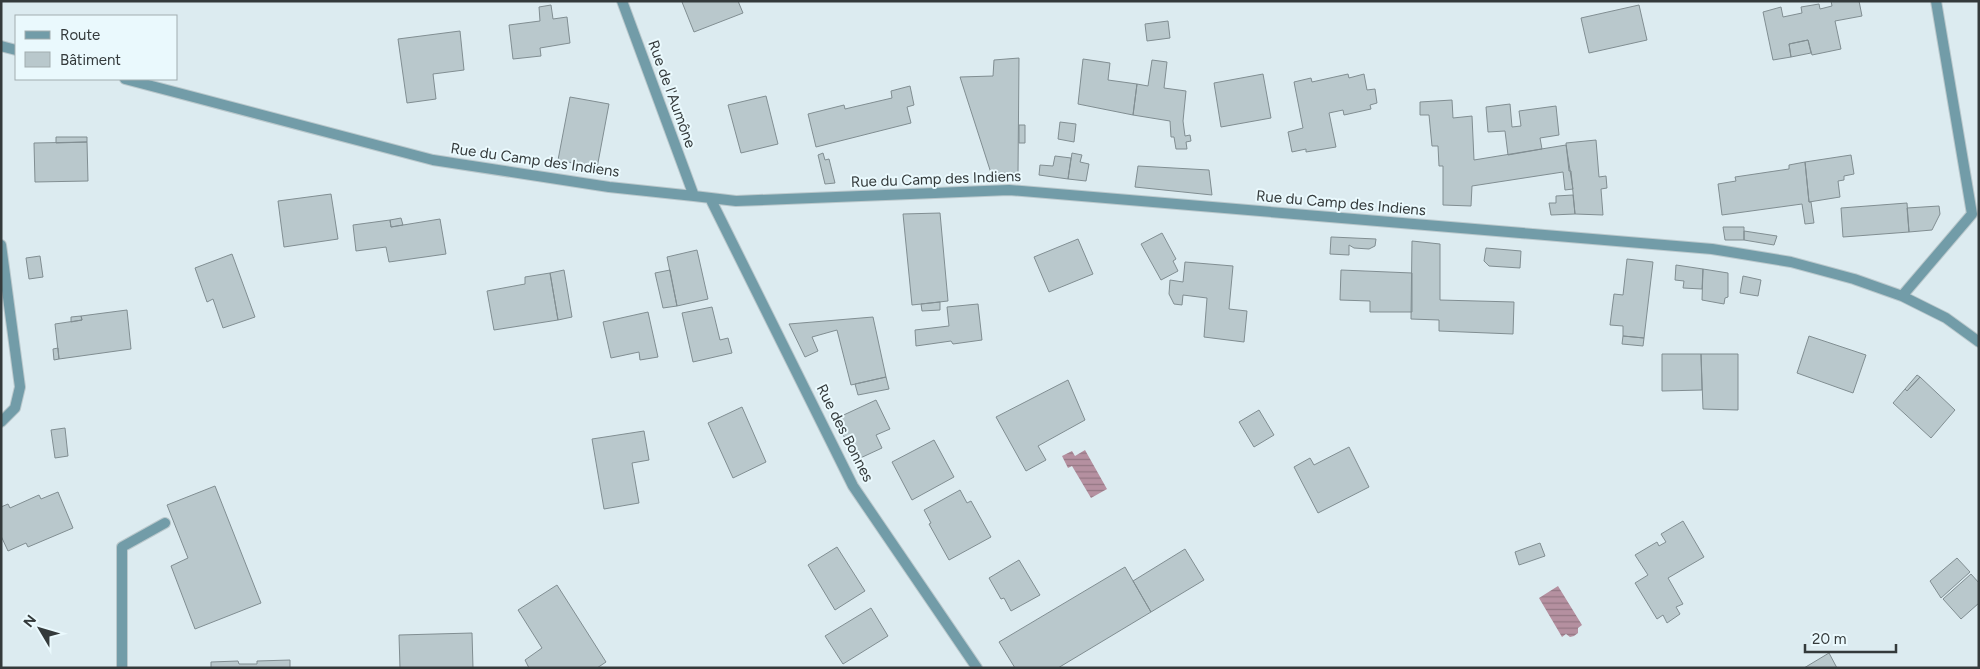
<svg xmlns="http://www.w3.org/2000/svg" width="1980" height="669" viewBox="0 0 1980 669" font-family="Figtree,sans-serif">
<defs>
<pattern id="water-rules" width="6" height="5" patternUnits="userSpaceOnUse" patternTransform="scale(1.25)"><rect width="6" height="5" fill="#b590a0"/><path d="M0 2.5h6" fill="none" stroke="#947784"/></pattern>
</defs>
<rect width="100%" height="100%" fill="#dcebf0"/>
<!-- water -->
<path fill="url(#water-rules)" d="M1085,450L1107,489L1091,498L1072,466L1068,468L1062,456L1072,451L1075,456Z
M1558,586L1582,625L1578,628V633L1574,636L1570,637L1566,634L1562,637L1539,598Z"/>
<!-- building -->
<path fill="#b9c8cc" stroke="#818e92" d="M684,1H738L743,13L694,32L682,2Z
M1831,1H1859L1862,16L1835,21L1841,49L1812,55L1808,40L1789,44L1791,57L1773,60L1763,12L1781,7L1783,17L1802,13L1801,7L1819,4L1820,9L1832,6Z
M551,5L553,19L567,17L570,43L540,48L541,56L513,59L509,25L540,21L539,7Z
M1639,5L1647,40L1589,53L1581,18Z
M1168,21L1170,38L1147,41L1145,24Z
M460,31L464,70L433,74L436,99L407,103L398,39Z
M1808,40L1811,53L1791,57L1789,44Z
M1019,58L1018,173H991L960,77L993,76L994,60Z
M1083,59L1110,63L1108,80L1137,84L1133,115L1078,104Z
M1152,60L1167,62L1164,88L1186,91L1183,121L1185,136L1190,135L1191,141L1186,142L1187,149H1176L1174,137H1171L1170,121L1133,115L1137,84L1148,86Z
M1263,74L1271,118L1221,127L1214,83Z
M1348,74L1349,78L1364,74L1367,90L1375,89L1377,103L1370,105L1371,109L1344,115L1343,110L1329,113L1336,147L1306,152V149L1292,152L1288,132L1303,128L1294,82L1311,78L1312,82Z
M910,86L914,105L907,107L911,123L816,147L808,114L844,105L845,109L892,98L891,91Z
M766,96L778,144L741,153L728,105Z
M570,97L609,104L597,168L558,160Z
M1452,100L1453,118L1472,116L1474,160L1566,145L1573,189L1565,190L1563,172L1472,186L1471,206L1443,205V166H1439L1438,146H1432L1429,115H1420V102Z
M1510,104L1512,127L1521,126L1519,111L1556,106L1559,135L1540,138L1542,149L1508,155L1505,131L1488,132L1486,107Z
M1060,122L1076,124L1074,142L1058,139Z
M1019,125H1025V143H1019Z
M56,137H87V142L56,143Z
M1596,140L1599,177L1606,176L1607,188L1601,189L1603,215L1575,214L1571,171H1569L1566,143Z
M87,142L88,181L35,182L34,143Z
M823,153L825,160L829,159L835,183L825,184L818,155Z
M1072,153L1082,155L1080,162L1089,164L1086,181L1068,179Z
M1851,155L1854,174L1844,176V180L1838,181L1840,197L1809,202L1805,162Z
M1055,156L1071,158L1068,179L1039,175L1040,165L1053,166Z
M1805,162L1809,202H1811L1814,223L1805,224L1802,204L1722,215L1718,184L1736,181L1735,177L1789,169V165Z
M1138,166L1209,170L1212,195L1135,187Z
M331,194L338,239L284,247L278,201Z
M1573,195L1575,214L1551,215L1549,203H1556V196Z
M1907,203L1909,232L1843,237L1841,208Z
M1939,206L1940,214L1932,230L1909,232L1907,208Z
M940,213L948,301L912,305L903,214Z
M401,218L403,225L391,227L390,220Z
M440,219L446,254L389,262L386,247L356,251L353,225L390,220L391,227Z
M1723,227H1744V240H1725Z
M1744,231L1777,236L1774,245L1744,240Z
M1162,233L1176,259L1173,261L1178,271L1161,280L1141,244Z
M1331,237H1332L1376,239L1375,246L1369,249L1354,248L1349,245V255L1330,254Z
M1078,239L1093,274L1049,292L1034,257Z
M1412,241L1440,244V300L1514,302L1513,334L1439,331V320L1411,319Z
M1486,248L1521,251L1520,268L1489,266L1484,261Z
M697,250L708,299L677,306L667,257Z
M232,254L255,317L223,328L213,299L207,302L195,268Z
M40,256L43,277L29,279L26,258Z
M1627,259L1653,262L1644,338L1623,336V326L1610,325L1614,294L1623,295Z
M1185,262L1233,266L1229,309L1247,311L1244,342L1204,337L1207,298L1183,295L1182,305L1174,304L1169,294L1170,280L1183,282Z
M1676,265L1703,269L1702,289L1683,288L1684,281L1675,280Z
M1703,269L1728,273V297L1725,298L1724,304L1702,300Z
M564,270L572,317L558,320L550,273Z
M670,270L677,306L663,308L655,273Z
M1341,270L1412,273V312H1370V301L1340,300Z
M550,273L558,320L494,330L487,291L525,284V277Z
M1743,276L1761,280L1758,296L1740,293Z
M940,302V310L922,311L921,304Z
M978,304L982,340L953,344L951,341L916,346L915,330L949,326L947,307Z
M712,307L720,340L728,338L732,353L693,362L682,313Z
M127,310L131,349L59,359L55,324L82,320L81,316Z
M648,312L658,357L640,360L639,352L611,358L603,322Z
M81,316L82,320L71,322V317Z
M873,317L886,377L851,385L837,330L812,337L818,351L805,357L789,324Z
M1623,336L1644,338L1643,346L1622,344Z
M1809,336L1866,355L1853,393L1797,373Z
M58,348L59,359L54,360L53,349Z
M1662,354H1701L1702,390L1662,391Z
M1701,354H1738V410L1703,409Z
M1917,375L1920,377L1907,391L1905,389Z
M886,377L889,389L858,395L855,384Z
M1920,377L1955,410L1931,438L1893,403L1905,389L1907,391Z
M1068,380L1085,420L1038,446L1046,460L1026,471L996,417Z
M876,400L890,429L876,435L882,448L856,460L835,419Z
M742,407L766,462L733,478L708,423Z
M1259,410L1274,435L1254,447L1239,422Z
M65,428L68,456L55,458L51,430Z
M644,431L649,460L632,463L639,503L604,509L592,439Z
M934,440L954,477L912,500L892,462Z
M1349,447L1369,487L1318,513L1294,467L1310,458L1314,465Z
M215,486L261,603L195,629L171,566L188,558L167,505Z
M960,490L967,503L971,501L991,537L949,560L929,524L931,523L924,510Z
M58,492L73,528L28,547L26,543L8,551L1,536V507L8,504L10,508L39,495L41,499Z
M1683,521L1704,557L1668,578L1683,604L1676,607L1680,614L1667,623L1663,615L1657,619L1635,583L1648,575L1635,555L1657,542L1659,546L1666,542L1661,534Z
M1540,543L1545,556L1519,565L1515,552Z
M837,547L865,591L835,610L808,565Z
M1185,549L1204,580L1151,612L1133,581Z
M1957,558L1970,572L1941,598L1930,581Z
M1019,560L1040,595L1011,611L1004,598L1001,599L989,578Z
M1125,567L1151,612L1058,668H1015L999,642Z
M1971,574L1979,583V603L1961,619L1943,599Z
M557,585L606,662L597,668H529L525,660L542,648L518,610Z
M871,608L888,636L843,664L825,636Z
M472,633L473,668H400L399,635Z
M1829,653L1837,668H1804Z
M290,660V668H211V662L238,661L239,664H257V661Z"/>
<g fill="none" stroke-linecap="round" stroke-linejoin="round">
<defs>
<path id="lane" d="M122,668V547L165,523"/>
<path id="street" d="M622,1L694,196
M1936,1L1972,214
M1,46L16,50
M125,79L433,160L609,187L694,196L736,201L1009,190L1712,249L1791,262L1854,279L1902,296
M710,198L853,486L977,668
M1972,214L1902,296L1946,318L1979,342
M1,245L20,387L15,408L1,422"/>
</defs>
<!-- lane casing -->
<use href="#lane" stroke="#bac8cc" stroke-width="12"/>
<!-- street casing -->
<use href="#street" stroke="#bac8cc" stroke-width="12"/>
<!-- lane -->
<use href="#lane" stroke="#729ca8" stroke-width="10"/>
<!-- street -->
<use href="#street" stroke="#729ca8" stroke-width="10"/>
</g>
<g text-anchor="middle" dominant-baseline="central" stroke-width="4" stroke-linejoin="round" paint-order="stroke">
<!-- street labels -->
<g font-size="15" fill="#343a3b" stroke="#eaf9fd">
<text transform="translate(672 94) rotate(70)">Rue de l'Aumône</text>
<text transform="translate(535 160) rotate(8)">Rue du Camp des Indiens</text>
<text transform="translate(936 179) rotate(-2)">Rue du Camp des Indiens</text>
<text transform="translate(1341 203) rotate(5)">Rue du Camp des Indiens</text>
<text transform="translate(845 433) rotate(63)">Rue des Bonnes</text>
</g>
</g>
<!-- border -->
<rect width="1980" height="669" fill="none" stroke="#343a3b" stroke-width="5"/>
<!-- legend -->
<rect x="15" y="15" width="162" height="65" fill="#eaf9fd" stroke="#a1adaf"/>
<rect x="25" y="31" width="25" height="8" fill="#729ca8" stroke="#a1adaf"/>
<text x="60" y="40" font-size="15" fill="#343a3b">Route</text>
<rect x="25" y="52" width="25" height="15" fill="#b9c8cc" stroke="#a1adaf"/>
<text x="60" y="65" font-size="15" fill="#343a3b">Bâtiment</text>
<!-- north arrow -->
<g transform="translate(40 629) rotate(308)" stroke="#eaf9fd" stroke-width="4" paint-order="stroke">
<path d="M0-4L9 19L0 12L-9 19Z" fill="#343a3b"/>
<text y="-8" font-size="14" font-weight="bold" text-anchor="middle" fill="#343a3b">N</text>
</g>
<!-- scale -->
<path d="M1805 644v8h91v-8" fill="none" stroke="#343a3b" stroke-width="2.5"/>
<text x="1812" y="644" font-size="15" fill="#343a3b" stroke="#eaf9fd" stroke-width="4" paint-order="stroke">20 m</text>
</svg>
